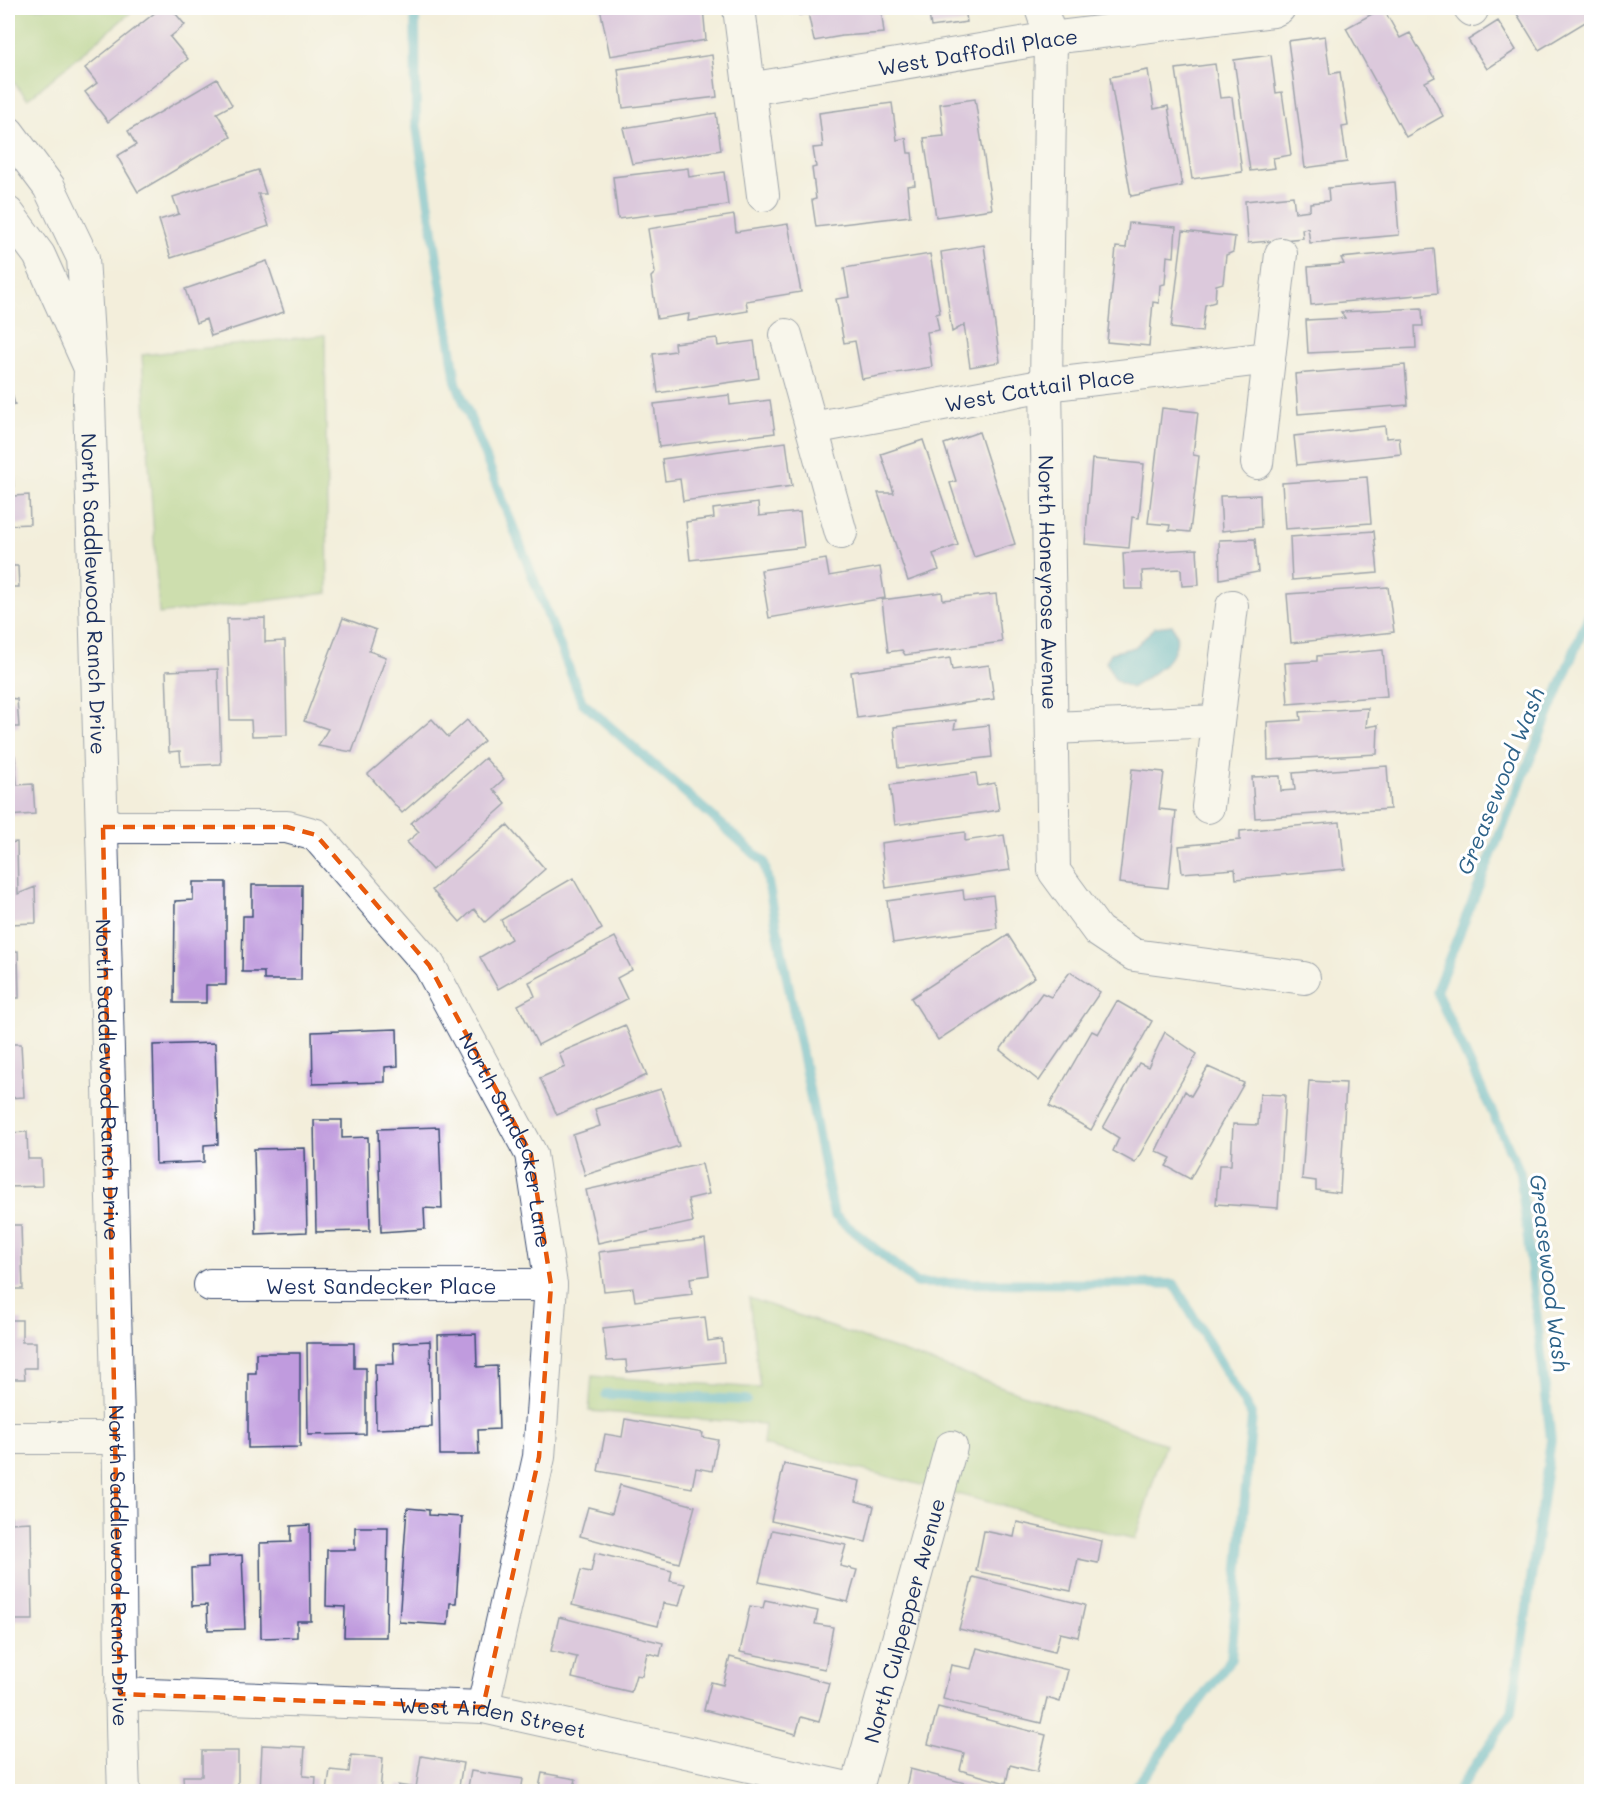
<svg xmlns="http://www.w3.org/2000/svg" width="1599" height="1799" viewBox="0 0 1599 1799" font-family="Mali,sans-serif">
<rect width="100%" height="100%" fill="#fff"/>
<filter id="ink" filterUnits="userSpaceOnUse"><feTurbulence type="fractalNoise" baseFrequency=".0167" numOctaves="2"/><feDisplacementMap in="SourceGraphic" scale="12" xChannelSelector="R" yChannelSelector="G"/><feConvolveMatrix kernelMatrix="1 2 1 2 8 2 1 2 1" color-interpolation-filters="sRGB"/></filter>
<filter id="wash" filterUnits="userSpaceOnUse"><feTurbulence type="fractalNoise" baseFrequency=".008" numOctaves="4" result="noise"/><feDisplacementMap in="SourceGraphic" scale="24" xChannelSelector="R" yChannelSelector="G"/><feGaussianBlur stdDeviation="1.35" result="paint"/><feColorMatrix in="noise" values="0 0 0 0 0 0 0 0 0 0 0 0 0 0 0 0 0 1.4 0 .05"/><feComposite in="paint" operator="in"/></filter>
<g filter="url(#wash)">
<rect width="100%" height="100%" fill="#f3eedb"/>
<!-- green -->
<path fill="#a0cb78" stroke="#5e7d6b" stroke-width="1.5" d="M8,8H136L28,99L8,76Z
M325,335L328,593L159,614L142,355Z
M749,1298L1165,1444L1135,1539L763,1445L765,1424L589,1411L592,1376L760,1388Z"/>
<!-- water -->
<path fill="#47afc6" stroke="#316f92" stroke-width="1.5" d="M1172,625C1190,653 1152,675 1131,688L1116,681L1106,662L1111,653L1135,647L1155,627Z"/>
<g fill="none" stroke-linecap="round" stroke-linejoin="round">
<!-- stream -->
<path stroke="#47afc6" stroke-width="10" d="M415,8L416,121L456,382L582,702L764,862L834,1215L917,1283L1174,1284L1252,1416L1231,1659L1132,1792
M606,1394L746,1400
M1457,1792L1512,1712L1551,1440L1520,1172L1436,991L1592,607"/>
</g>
<g id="blocks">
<!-- building -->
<path fill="#c09bde" d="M161,8H171L185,25L170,37L188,59L108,122L85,92L97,83L85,68Z
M600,8H703L706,40L610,56Z
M798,8H881L884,33L842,36L814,41L808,13L799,15Z
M928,8H965L967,22L931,27Z
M1383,8L1400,38L1410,33L1435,77L1425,82L1443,116L1406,137L1346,28Z
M1515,8H1590L1587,10L1592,18L1539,50L1514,9Z
M1498,21L1516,50L1487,69L1468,40Z
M1325,36L1330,74L1340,72L1348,126L1342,127L1347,162L1305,168L1288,41Z
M712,55L717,97L623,108L618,69Z
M1271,55L1276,93L1282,92L1291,155L1273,158L1275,168L1250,171L1234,60Z
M1215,64L1220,98L1232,97L1242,172L1192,179L1176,69Z
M1148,70L1154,109L1168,106L1182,186L1131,196L1110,77Z
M217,79L232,105L217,113L231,137L138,192L117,156L136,145L128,131Z
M975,99L992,209L936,217L924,138L944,136L940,104Z
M892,103L897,140L906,138L908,153H912L915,185L907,186L910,216L816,227L812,200L816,199L812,168L816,167L813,148L823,147L819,113Z
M716,113L721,150L632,164L623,128Z
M688,168L689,177L724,172L728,205L618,219L613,177Z
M258,170L266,194H258L269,226L171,258L159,220L179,214L173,197Z
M1395,182L1399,235L1310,243L1308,228L1302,229L1303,238L1248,243L1245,201L1293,196L1295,212L1310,210V203L1329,201L1328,188Z
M734,215L736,232L788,224L801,292L746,301L748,311L688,321L689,314L657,319L651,277L655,273L648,229Z
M1129,223L1176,227L1174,257L1167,256L1165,284L1160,285L1159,303L1153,302L1149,346L1107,342L1116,247L1126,248Z
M1183,231L1235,237L1233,252L1226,255L1223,283L1216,285L1215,302L1205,305L1202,332L1171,328Z
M984,245L1000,362L970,367L964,325L952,332L941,252Z
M1434,249L1438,293L1311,305L1308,267L1344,264L1341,258Z
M930,254L940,313L936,314L939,330L927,332L932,367L862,379L855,341L844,343L836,299L849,297L844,268Z
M267,261L284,312L211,336L206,319L196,323L185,289Z
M1422,308L1423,326H1415L1416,348L1308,353L1306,320L1345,318L1341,312Z
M717,338L718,346L754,341L759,378L658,393L653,354L675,351L674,343Z
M1405,365L1408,405L1298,414L1295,374Z
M8,377L15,405L8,406Z
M729,395L730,405L770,400L775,433L659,447L654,404Z
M1162,408L1198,412L1193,455L1199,456L1190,532L1169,530L1170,525L1148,523Z
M1385,426L1386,438L1399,437L1401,454L1297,465L1294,436Z
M979,432L1015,544L974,557L950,483L956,481L944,444Z
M923,440L958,545L933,554L939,570L908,581L878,493H894L881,454Z
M786,442L792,486L683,501L680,479L665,481L662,459Z
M1092,459L1144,464L1139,518L1132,517L1129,548L1085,544Z
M8,469H13L14,496L29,495L30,524L8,525Z
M1367,477L1371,523L1285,529L1282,483Z
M1260,495L1261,527L1222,531L1220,496Z
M758,503L759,516L800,512L804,547L690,560L686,522L714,518L713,509Z
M1374,531L1378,573L1292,580L1290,537Z
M1255,539L1258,572L1220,579L1219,540Z
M1197,549L1199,585L1182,586L1181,569L1142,571L1143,589H1125L1123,553Z
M826,559L829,576L880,567L885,598L769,618L761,570Z
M8,566H18L19,587H8Z
M1388,587L1394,632L1291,643L1287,594Z
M942,592L943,600L996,594L1002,642L905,655L902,650L888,652L882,600Z
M265,618V642L285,641L287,735L252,736L251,720H230L227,619Z
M343,618L376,630L369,651L386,657L352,752L318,746L328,729L304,721Z
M1383,650L1387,696L1288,704L1285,663L1317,661V656Z
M950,658L952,670L989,665L994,699L857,718L851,672Z
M218,669L221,764L181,766L180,751L169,752L166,671Z
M8,698L17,699L19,727H8Z
M1368,708L1366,727L1378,725L1377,754L1268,760L1267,722L1301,720L1300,712Z
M432,719L448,737L467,720L484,741L402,813L368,774Z
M956,720L954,729L989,725L992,757L898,768L894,727Z
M8,756H15L17,785L33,784L35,814L8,816Z
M485,758L504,779L493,789L506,804L432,870L407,842L419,832L411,823Z
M1387,766L1390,809L1255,818L1252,777L1280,776L1281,791L1295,790L1293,773Z
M1132,769L1164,772L1159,809L1176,811L1168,888L1119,883Z
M976,773L978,786L995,783L999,810L895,825L890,785Z
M1340,822L1345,869L1236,879L1235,869L1182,873L1179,846L1240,840V831Z
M507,825L545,869L485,922L474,909L460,922L432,890Z
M965,832V841L1004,835L1010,870L886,888L881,843Z
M17,842L18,894L35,887L36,923L8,924V843Z
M573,878L602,929L498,989L480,957L511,939L501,920Z
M193,882H226V985H206V1003H174L175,901L193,900Z
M252,885H302L301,980H264V972H242L243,916H252Z
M963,890L964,899L993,895L997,928L893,943L887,901Z
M1008,935L1035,977L938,1040L911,998Z
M615,937L632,970L617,978L627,999L538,1045L518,1005L535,996L529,982Z
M18,951L19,998H8V952Z
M1070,972L1100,992L1039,1081L1000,1050L1042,993L1051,997Z
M1117,1001L1152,1021L1091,1130L1049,1106L1092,1031L1098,1034Z
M625,1025L647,1075L557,1115L540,1078L565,1067L559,1053Z
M397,1029L398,1066L385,1067V1082L313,1084L312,1032Z
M1165,1032L1197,1054L1135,1163L1113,1151L1119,1138L1103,1128L1139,1063L1148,1067Z
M215,1043L218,1144L204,1145V1162L156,1164L153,1045Z
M8,1044H21L24,1097L8,1098Z
M1208,1067L1244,1083L1190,1179L1166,1166L1171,1158L1156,1151L1185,1091L1191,1096Z
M1309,1081L1346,1083L1340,1193L1316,1190V1181L1302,1179Z
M661,1089L679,1146L585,1175L573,1135L600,1126L595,1109Z
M1260,1094L1285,1095L1278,1208L1216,1204L1219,1165H1231L1233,1124L1258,1125Z
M314,1120H342V1138L368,1137L370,1231L316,1232Z
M439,1127L442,1209L424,1208L425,1229L381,1232L378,1129Z
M27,1132L28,1159H41L42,1186L8,1187V1133Z
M305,1148L307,1232L256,1234L254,1149Z
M702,1164L709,1194L688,1199L693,1222L598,1243L586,1190Z
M8,1225H21L23,1289H8Z
M705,1239L709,1275L690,1278L692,1294L635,1301L633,1288L604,1291L599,1252Z
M705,1317L708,1341L722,1339L724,1362L627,1372L626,1360L607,1361L603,1328Z
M8,1320H22V1342H36V1368H24L25,1379H8Z
M476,1334L477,1367L497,1366L499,1429L478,1430L479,1455H440L438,1335Z
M430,1341L432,1427L376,1429L375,1364H394L393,1343Z
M307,1343H354V1368H366V1434L308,1435Z
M256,1353H300V1447L248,1448V1373H256Z
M625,1419L703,1433L702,1437L718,1440L712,1471L696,1468L692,1488L598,1471L605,1434L622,1437Z
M784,1464L860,1481L856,1501L874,1506L866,1542L771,1521Z
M620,1485L695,1506L679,1563L580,1536L588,1507L612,1513Z
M8,1501H10L11,1523L31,1522L33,1620H8Z
M407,1508L429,1510V1515L462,1517L456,1603H450L448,1625L399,1622Z
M1017,1522L1102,1541L1098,1563L1078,1559L1071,1591L976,1571L984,1531L1014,1537Z
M310,1525L311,1621H297V1637L261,1638L260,1543L291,1542V1526Z
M355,1527H388L386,1637H344L345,1607L326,1606L327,1550H355Z
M772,1530L846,1545L840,1566L857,1570L848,1602L759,1582Z
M595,1553L672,1571L670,1581L685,1584L679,1606L663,1603L658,1626L572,1605L581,1570L591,1572Z
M242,1555L245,1629L208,1630L207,1605L192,1606L191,1568L208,1567V1557Z
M973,1577L1085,1605L1078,1637L1060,1633L1055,1652L959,1629Z
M765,1600L818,1611L815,1624L833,1627L825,1669L740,1652L750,1606L763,1608Z
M559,1617L663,1643L660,1656L647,1653L642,1676L636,1675L631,1692L572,1678L577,1657L551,1651Z
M977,1648L1068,1670L1060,1702L1047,1698L1041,1723L943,1699L951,1665L971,1669Z
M730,1657L829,1683L819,1722L801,1717L796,1734L704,1710L711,1682L723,1685Z
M938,1707L1046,1735L1037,1772L1010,1765L1006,1783L960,1770L964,1753L928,1744Z
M262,1745L305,1747L303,1776L316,1777L315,1792H260Z
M202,1751H238V1792H184L183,1776H202Z
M351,1755L383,1758L380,1792H327L330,1770L349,1772Z
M421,1756L463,1763L458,1792H397L398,1785L416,1788Z
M910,1769L996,1791V1792H905Z
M471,1771L523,1779L521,1792H467Z
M542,1773L576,1779L573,1792H538Z"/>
</g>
</g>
<g filter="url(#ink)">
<use href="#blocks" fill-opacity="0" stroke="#3b4c71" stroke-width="1.5"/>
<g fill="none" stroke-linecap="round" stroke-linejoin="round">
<defs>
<g id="street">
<path d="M739,8L763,195"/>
<path id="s1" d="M1041,8L1051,38L1046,385L1054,871L1098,931L1134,955L1304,978"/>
<path d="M1470,8L1472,10"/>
<path id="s2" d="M749,89L1051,38L1273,11L1279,8"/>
<path d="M8,132L49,187L83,258L90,368L39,255L8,213"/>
<path d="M786,335L841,533"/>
<path id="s3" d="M90,368L89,400C100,740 109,1081 118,1421C121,1544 119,1668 124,1792"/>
<path id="s4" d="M812,428L1046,385L1269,358"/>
<path d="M1257,463L1281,254"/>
<path d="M1052,728L1218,721"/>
<path d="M1208,807L1232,606"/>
<path id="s5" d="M103,827H287L316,835L429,965L531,1154L551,1285L539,1457L483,1707"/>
<path id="s6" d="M210,1285H551"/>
<path d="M8,1438H118"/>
<path id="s7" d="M120,1694L483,1707L857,1790"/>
<path id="s8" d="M856,1792L951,1447"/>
</g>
</defs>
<!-- street casing -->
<use href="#street" stroke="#3b4c71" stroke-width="34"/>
<!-- street -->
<use href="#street" stroke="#fff" stroke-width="32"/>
</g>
</g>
<!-- marked area -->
<path d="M0 0H1599V1799H0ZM103,827H287L316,835L429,965L531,1154L551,1285L539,1457L483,1707L120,1694Z" fill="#f3eedb" fill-opacity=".55" fill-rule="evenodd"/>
<path fill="none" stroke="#e8590c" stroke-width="4.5" stroke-dasharray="12 8" stroke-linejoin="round" d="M103,827H287L316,835L429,965L531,1154L551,1285L539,1457L483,1707L120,1694Z"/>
<g text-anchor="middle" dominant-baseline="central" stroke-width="6" stroke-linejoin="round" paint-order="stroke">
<!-- street labels -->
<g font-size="21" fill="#1b2f5e" stroke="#fff">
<text stroke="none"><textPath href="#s2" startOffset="232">West Daffodil Place</textPath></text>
<text stroke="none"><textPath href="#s4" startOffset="231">West Cattail Place</textPath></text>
<text stroke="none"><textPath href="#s1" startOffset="576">North Honeyrose Avenue</textPath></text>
<text stroke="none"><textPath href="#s3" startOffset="226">North Saddlewood Ranch Drive</textPath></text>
<text stroke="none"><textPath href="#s3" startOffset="712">North Saddlewood Ranch Drive</textPath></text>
<text stroke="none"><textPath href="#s5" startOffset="580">North Sandecker Lane</textPath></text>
<text stroke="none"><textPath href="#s6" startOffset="171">West Sandecker Place</textPath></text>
<text stroke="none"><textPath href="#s3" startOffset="1198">North Saddlewood Ranch Drive</textPath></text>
<text stroke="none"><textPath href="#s8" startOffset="178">North Culpepper Avenue</textPath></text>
<text stroke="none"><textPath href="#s7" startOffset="374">West Aiden Street</textPath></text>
</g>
<!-- water labels -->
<g font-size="22" font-style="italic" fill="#2d6288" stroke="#fff">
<text transform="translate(1500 781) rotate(-68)">Greasewood Wash</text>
<text transform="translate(1550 1273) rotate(83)">Greasewood Wash</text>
</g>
</g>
<!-- margin -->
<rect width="1599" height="1799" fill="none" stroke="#fff" stroke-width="30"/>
</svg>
